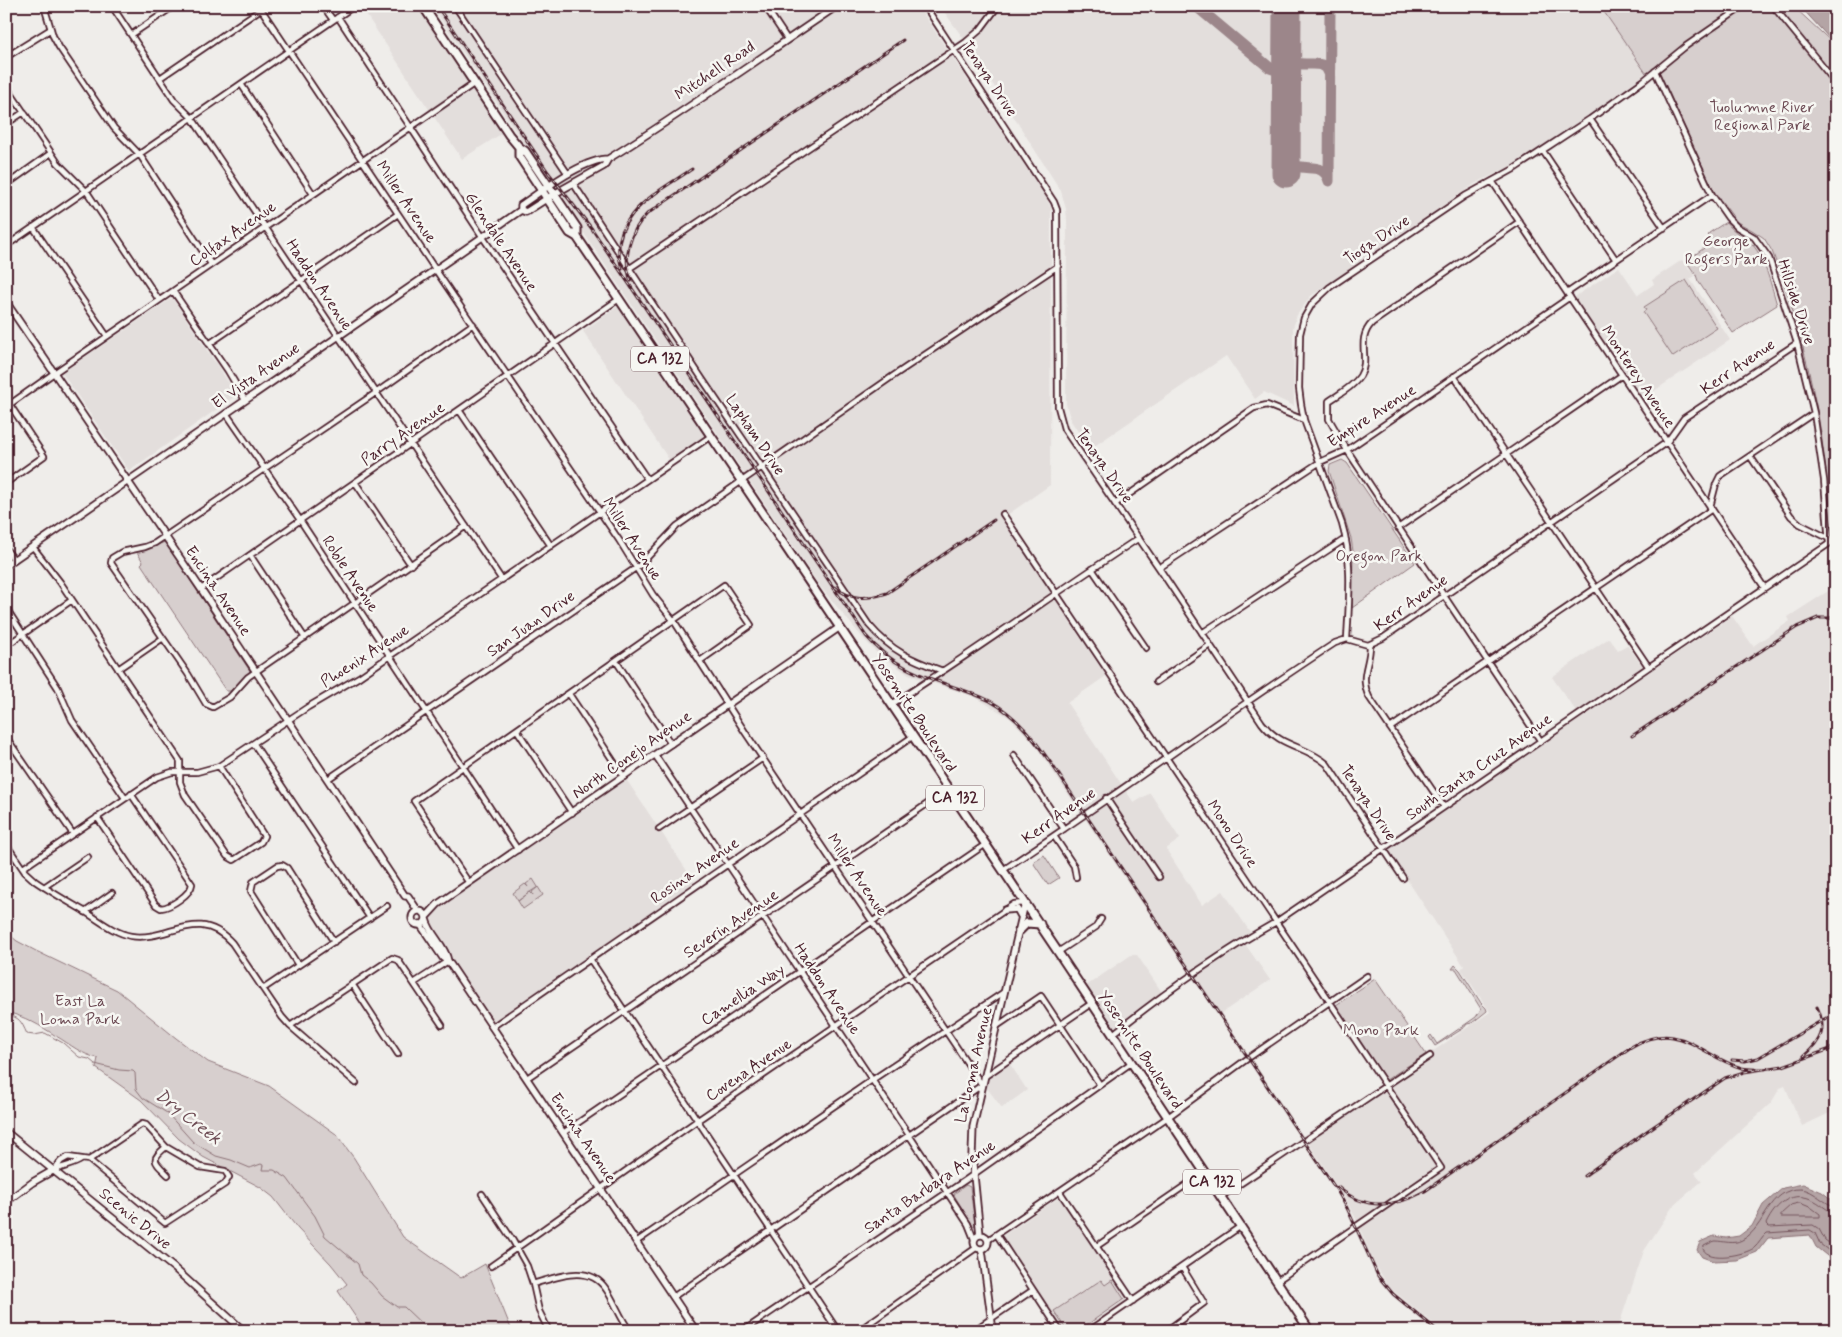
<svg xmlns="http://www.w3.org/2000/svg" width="1842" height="1337" viewBox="0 0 1842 1337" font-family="Mynerve,sans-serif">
<rect width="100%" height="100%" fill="#efedea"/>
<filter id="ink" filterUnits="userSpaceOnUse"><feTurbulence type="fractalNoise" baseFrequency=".02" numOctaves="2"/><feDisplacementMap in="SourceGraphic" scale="10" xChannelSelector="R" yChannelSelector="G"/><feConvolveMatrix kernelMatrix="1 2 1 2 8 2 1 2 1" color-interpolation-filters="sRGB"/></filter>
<g filter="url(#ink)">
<!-- built -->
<path fill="#e3dedc" d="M419,6L504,132L462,159L361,7Z
M432,6H918L1046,197L1051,208L1050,485L1007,515L1058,592L1053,596L1106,676L1067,703L1134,803L1150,793L1180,839L1166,849L1202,905L1223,891L1252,935L1243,941L1270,980L1220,1014L1188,971L1033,742L1010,718L975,697L909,675L877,653L862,637L819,585Z
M940,6H1600L1646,73L1589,116L1541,148L1509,167L1476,183L1311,296L1297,315L1293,328L1294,406L1264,392L1255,399L1226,356L1090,449L1071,421L1066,404L1067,221L1066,209L1061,191L966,42Z
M1682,260L1695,276L1690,279L1730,340L1642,399L1575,299L1576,296L1619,267L1638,295L1654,284L1652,280Z
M172,298L237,395L129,471L62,373Z
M620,305L707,436L670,461L583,331Z
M1836,586V1110L1802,1126L1785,1086L1780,1088L1771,1103L1695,1173L1702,1181L1673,1206L1644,1251L1617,1331H1442L1389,1287L1373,1261L1356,1219L1344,1197L1306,1139L1490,1012L1461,969L1464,966L1387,849L1580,717L1552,677L1609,638L1618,650L1627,645L1648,673L1732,616L1753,646L1790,621L1788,617Z
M626,779L695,883L497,1019L492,1020L436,936L428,919L436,910Z
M1131,955H1137L1163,994L1114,1029L1086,986Z
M1010,1064L1027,1090L1002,1108L984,1084L987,1079Z
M1060,1198L1127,1298L1125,1301L1082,1331H1064L1003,1238L1004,1235L1057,1199Z"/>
<!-- green -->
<path fill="#d7cfce" stroke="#90777c" d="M1600,6H1793L1836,46V535L1832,538C1828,494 1825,449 1816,405C1806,353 1791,300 1772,251L1764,238L1752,230L1737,222L1714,191L1660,73H1646Z
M1726,222C1733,232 1745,237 1753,245C1765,259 1772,288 1777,305L1733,333L1698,281L1696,275L1686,261L1707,246L1709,233Z
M1686,280L1717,328L1673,357L1643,312L1646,310L1644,307Z
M1342,460L1347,463L1415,563L1352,608L1353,551L1351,538L1329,471L1330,465Z
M165,542L250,671L230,691H226L141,564L143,562L137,552Z
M1044,855L1059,878L1048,885L1034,864L1035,863L1034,861Z
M533,879L538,887L530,892L533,895L532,892L538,887L543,895L523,909L518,901L530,892L518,901L513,893L525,884L528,887L526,884Z
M6,932L17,941L36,951L117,990L176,1038L208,1062L269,1086L336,1134L354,1158L403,1237L461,1278L485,1264L512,1331H365L338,1291L347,1284L331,1264L298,1229L273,1197L260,1187L203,1157L179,1139L141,1100L96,1068L98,1058C82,1055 70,1044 56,1036C41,1026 24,1016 6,1012Z
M1455,965L1460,970L1481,1003L1486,1008L1487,1011L1472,1023L1467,1024L1464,1028L1435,1046L1429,1037L1431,1035L1437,1044L1476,1017L1481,1009L1456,969H1452Z
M1375,979L1426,1054L1386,1080L1336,1005Z
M966,1185L970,1187L975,1225L973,1226L954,1195L955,1193Z
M1101,1280L1105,1285L1112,1280L1124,1299L1078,1331H1067L1054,1311Z"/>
<!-- water -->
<path fill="#b4a4a5" stroke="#8a6f74" d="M1800,6H1836V44L1831,40Z
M1803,1184L1822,1192L1836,1203V1263L1816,1247L1810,1235L1768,1238L1757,1252L1737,1260L1713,1261L1702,1257L1697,1250L1700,1242L1714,1236L1726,1238L1739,1236L1752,1226L1763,1205L1783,1188Z"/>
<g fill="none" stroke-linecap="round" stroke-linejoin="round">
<!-- shore -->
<path stroke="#74545c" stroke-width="1" d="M1800,1203L1812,1208L1820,1214V1217H1781V1214L1791,1205Z
M1836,1206C1824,1205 1815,1190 1801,1189C1768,1188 1766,1228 1742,1240C1733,1245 1724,1241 1715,1241C1712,1242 1708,1244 1704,1246L1703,1249C1709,1262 1744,1255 1754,1248C1759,1244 1762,1237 1767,1233L1810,1230L1815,1233L1820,1244L1836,1256
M1836,1212C1827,1212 1823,1205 1815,1201C1793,1189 1776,1203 1766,1224L1769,1227L1813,1225L1819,1229L1825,1240L1836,1248"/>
<!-- stream -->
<path stroke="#8a6f74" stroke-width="1" d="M6,1015C20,1017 21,1021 27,1034L34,1035L45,1033L63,1043L79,1057L89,1059L95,1064L119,1070L133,1071L135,1073L136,1089L143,1098L167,1113L193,1142L216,1156L231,1160L250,1168L261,1164L263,1165L262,1170H274L287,1178L315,1216L325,1236L358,1264L361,1275L371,1283L382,1296L397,1307H404L429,1331"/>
<!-- taxiway -->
<path stroke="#9c868a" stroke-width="11" d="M1196,6L1270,68L1276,70L1282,68L1287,55
M1287,55C1295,74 1323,54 1329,73
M1286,152C1293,181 1322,155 1329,181
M1329,181L1330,6"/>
<!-- runway -->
<path stroke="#9c868a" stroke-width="29" d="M1286,173L1287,6"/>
<defs>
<path id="street" d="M44,6L53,36L59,47L114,128L140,155L211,264
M112,6L174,100L192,118L502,580
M259,6L435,269L619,540L653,595L674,621L745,732L982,1085L673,1297
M323,6L333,20
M455,6L568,174
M765,6L787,39
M925,6L1054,202L1057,210L1058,407L1064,429L1159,568L1262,723C1281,748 1305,745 1327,764L1403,878
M1773,6L1836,83
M338,17L482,236L647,479
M131,35L174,6
M6,45L11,54
M6,57L51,29
M1655,71L1712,195L1728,218L1737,227L1754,237L1769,258L1797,343L1814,413L1824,480L1829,543
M160,78L261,9
M241,84L313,194
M6,86L58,163L87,192L159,300
M1590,119L1664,228
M6,124L24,112
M1543,151L1616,260
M1492,181L1764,587
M573,183L703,380L869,625C891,651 912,660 943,671
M6,185L51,153
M1519,222L1372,323C1355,341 1371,358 1360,376C1353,387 1339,394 1329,401V419L1347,450L1540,740
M33,227L107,336
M6,246L354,6
M630,268L966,42L980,30L998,6
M173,291L228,371L245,400
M1567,293L1712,195
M209,344L398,214
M1454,376L1648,666
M6,399L44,456L6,483
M6,407L54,373L475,83
M459,410L551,546
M226,413L300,520L518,850
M1750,456L1791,516L1800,524L1828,538
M355,482L411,565
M1115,504L1254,408L1267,405L1304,420
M1710,507L1716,484L1720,476L1814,413
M1003,514L1441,1168L1278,1280
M466,526L248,677L230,697L213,707L206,704L188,674L111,563L112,558L122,552L145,547L155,543L377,392L473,324
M1398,528L1622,375
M33,547L60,582L180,761V782L185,795L227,856L234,860L261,842L264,836L219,766
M6,549L14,560
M250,555L305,638
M1159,568L1320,462L1347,450L1570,297
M1092,569L1146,648
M201,589L619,299
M6,608L58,688L72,720L125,798
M1202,633L1342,541L1346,540
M1347,639C1349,602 1353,560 1342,524L1304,420L1301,404L1299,388L1300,334L1304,318L1312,304L1330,287L1465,196L1514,169L1590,119L1643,81L1686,46L1744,6
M6,643L13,641L72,600
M1370,645C1370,666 1359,675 1369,697L1444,807
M616,661L671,744
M118,669L163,638
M1156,682L1210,645
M569,694L624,777
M892,704C976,651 1056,592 1139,538
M1390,728L1712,509
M517,730L572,813
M6,737L73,834
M254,744L370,918
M655,755L927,1162L968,1224L974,1239
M1014,755L1064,829
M328,779L640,565L677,526L893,376L1058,266
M1106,798L1159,877
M97,817L156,905L161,908C171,907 191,894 192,884L131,794
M659,829L763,758
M1054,836L1074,866L1076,877
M6,844L25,872L35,881C51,892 67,901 84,911C99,920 114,933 131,936C169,942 198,905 232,943L282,1017L290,1026L356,1083
M23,868L157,777L172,772H197L219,766L308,707L359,677L711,436
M1003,870C1115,796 1223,716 1335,643L1347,639L1368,645L1383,638L1667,442L1684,418L1797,343
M469,883L414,801L724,585L751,625L700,661
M44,887L88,857
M85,912L112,893
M1058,952L1096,927L1101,919
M590,959L838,1331
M298,965L251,891L253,882L277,866L282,865L287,868L334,942
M414,983L448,961
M352,984L398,1054
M263,989L387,906
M290,1026L392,958L398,960L442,1025
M997,1026L1041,996L1100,1085
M492,1027L912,737
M1113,1034C1164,993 1219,954 1276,922L1836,539
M984,1077L1092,1003
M527,1078L949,789
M563,1133L986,844
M166,1147C150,1160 154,1161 168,1175
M54,1170L61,1161L68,1157L89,1160L142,1124L146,1125L166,1147L200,1167L225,1171L229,1177L225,1184L165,1223L89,1160
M55,1170C62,1167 76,1164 81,1160
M1060,1192L1133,1301
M482,1194L513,1241L527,1266L533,1284L539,1311L549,1331
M1222,1196L1430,1056
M997,1235L1060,1331
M988,1240L1168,1117L1247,1059L1367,976
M636,1242L872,1080L1004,992
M1097,1246L1205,1172
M491,1266L698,1120L1014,904L1025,903
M533,1284C557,1277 589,1263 606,1289C615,1302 620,1318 630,1331
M6,1325L10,1331
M743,1331L967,1179L1131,1063
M858,1331L976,1248
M973,1331L1033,1290
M1089,1331L1241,1226
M1166,1331L1204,1303L1182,1267"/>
<path id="secondary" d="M521,210L526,212L554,194L604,166L608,159
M6,302L201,589L405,896H408L418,911
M6,565L458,254L521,210V205C542,191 583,159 608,159C686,111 761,57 837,6
M1005,910L1017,909L1022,918
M412 918a7 7 0 1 1 14 0a7 7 0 1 1-14 0Z
M426,917L438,904L840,627
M426,919C430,935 445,945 448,961L696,1331
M420,924L443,958L448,961
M6,1132L174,1268L244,1331
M6,1202L33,1182L54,1170
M974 1242a7 7 0 1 1 14 0a7 7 0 1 1-14 0Z
M980,1235L972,1155L973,1127L1025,903
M982,1250L993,1331"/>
<path id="primary" d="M423,6L509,135L519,147L525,151L577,228V237
M519,147V156L570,233L577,237L619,299L1058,952L1310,1331
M1019,931L1027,923L1040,924"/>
</defs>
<!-- street casing -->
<use href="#street" stroke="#4a1f2b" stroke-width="8"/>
<!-- secondary casing -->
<use href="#secondary" stroke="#4a1f2b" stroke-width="9"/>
<!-- primary casing -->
<use href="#primary" stroke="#4a1f2b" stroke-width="11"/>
<!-- street -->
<use href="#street" stroke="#f6f6f2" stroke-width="4.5"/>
<!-- secondary -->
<use href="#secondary" stroke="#f6f6f2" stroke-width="5.5"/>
<!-- primary -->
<use href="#primary" stroke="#f6f6f2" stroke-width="7"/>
<defs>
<path id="rail" d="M437,6L548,172L592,229L866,636C891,665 919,675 954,687C966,691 978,695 990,701C1019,717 1036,742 1055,769L1338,1192L1347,1208L1378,1276L1393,1294L1438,1331
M622,269C605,217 657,193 692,169
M631,281C622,258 630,231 647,214L903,40
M835,587C851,601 868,599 887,593L994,520
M1632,736L1797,627L1818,618H1836
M1804,1056C1822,1041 1827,1028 1817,1007
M1732,1060L1745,1061L1758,1058L1826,1018
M1584,1176L1644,1133L1725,1078L1744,1072L1783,1066L1836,1047
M1338,1187C1365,1211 1396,1207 1425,1191L1631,1047C1681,1018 1699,1056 1742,1068C1750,1070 1758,1069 1765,1069"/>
</defs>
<!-- rail casing -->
<use href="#rail" stroke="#4a1f2b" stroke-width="3"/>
<!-- rail -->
<use href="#rail" stroke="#f6f6f2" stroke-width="1" stroke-dasharray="4" stroke-linecap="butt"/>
</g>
</g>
<g text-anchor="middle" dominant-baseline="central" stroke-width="5" stroke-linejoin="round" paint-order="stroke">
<!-- shield labels -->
<g fill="#f6f6f2" stroke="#7e6067" stroke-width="1">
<rect x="631" y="346.5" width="58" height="25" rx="4"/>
<rect x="926" y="785.5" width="58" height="25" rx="4"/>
<rect x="1183" y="1169.5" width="58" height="25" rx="4"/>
</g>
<g font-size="15" font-weight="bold" fill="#4a1f2b">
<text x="660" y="359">CA 132</text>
<text x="955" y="798">CA 132</text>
<text x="1212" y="1182">CA 132</text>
</g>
<!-- street labels -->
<g font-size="16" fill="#4a1f2b" stroke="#f6f6f2">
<text transform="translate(715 71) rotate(-34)">Mitchell Road</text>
<text transform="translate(989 79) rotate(56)">Tenaya Drive</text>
<text transform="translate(406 202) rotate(56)">Miller Avenue</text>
<text transform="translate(233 234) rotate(-35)">Colfax Avenue</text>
<text transform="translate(1377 240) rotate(-34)">Tioga Drive</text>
<text transform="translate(501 242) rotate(56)">Glendale Avenue</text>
<text transform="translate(319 285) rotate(56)">Haddon Avenue</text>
<text transform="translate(1796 302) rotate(72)">Hillside Drive</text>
<text transform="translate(1738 367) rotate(-34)">Kerr Avenue</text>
<text transform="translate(256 376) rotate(-35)">El Vista Avenue</text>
<text transform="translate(1638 377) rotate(56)">Monterey Avenue</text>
<text transform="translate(1372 416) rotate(-33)">Empire Avenue</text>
<text transform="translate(403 434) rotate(-35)">Parry Avenue</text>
<text transform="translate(755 435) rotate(56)">Lapham Drive</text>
<text transform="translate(1104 466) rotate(55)">Tenaya Drive</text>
<text transform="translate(632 539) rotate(57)">Miller Avenue</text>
<text transform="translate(350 574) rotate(56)">Roble Avenue</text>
<text transform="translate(218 591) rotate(56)">Encina Avenue</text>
<text transform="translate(1411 603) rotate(-35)">Kerr Avenue</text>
<text transform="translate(531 624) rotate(-35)">San Juan Drive</text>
<text transform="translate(365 656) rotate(-33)">Phoenix Avenue</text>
<text transform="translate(914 713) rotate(56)">Yosemite Boulevard</text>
<text transform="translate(632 755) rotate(-35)">North Conejo Avenue</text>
<text transform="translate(1479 767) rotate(-35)">South Santa Cruz Avenue</text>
<text transform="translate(1368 803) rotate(56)">Tenaya Drive</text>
<text transform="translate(1059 816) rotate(-35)">Kerr Avenue</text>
<text transform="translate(1232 834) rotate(56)">Mono Drive</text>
<text transform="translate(695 871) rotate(-35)">Rosina Avenue</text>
<text transform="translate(857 875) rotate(56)">Miller Avenue</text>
<text transform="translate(731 924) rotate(-34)">Severin Avenue</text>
<text transform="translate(827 989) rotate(56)">Haddon Avenue</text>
<text transform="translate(743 995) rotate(-34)">Camellia Way</text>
<text transform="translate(1140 1050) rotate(56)">Yosemite Boulevard</text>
<text transform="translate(974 1065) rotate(-77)">La Loma Avenue</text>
<text transform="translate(749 1070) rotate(-34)">Covena Avenue</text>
<text transform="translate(583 1138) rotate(56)">Encina Avenue</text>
<text transform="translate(930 1187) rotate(-34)">Santa Barbara Avenue</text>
<text transform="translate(135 1219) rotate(39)">Scenic Drive</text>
</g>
<!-- park labels -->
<g font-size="16" fill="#6d4b54" stroke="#f6f6f2">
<text x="1762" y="107">Tuolumne River<tspan x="1762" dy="18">Regional Park</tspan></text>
<text x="1726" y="241">George<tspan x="1726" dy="18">Rogers Park</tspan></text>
<text x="1379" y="556">Oregon Park</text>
<text x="80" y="1001">East La<tspan x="80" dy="18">Loma Park</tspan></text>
<text x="1381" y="1030">Mono Park</text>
</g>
<!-- water labels -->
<g font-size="18" font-style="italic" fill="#6f4e56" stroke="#f6f6f2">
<text transform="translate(188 1117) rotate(38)">Dry Creek</text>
</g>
</g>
<!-- margin -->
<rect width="1842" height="1337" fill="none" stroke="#f6f6f2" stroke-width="25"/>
<rect x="12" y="12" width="1817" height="1312" fill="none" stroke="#4a1f2b" stroke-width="2" filter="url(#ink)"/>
</svg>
